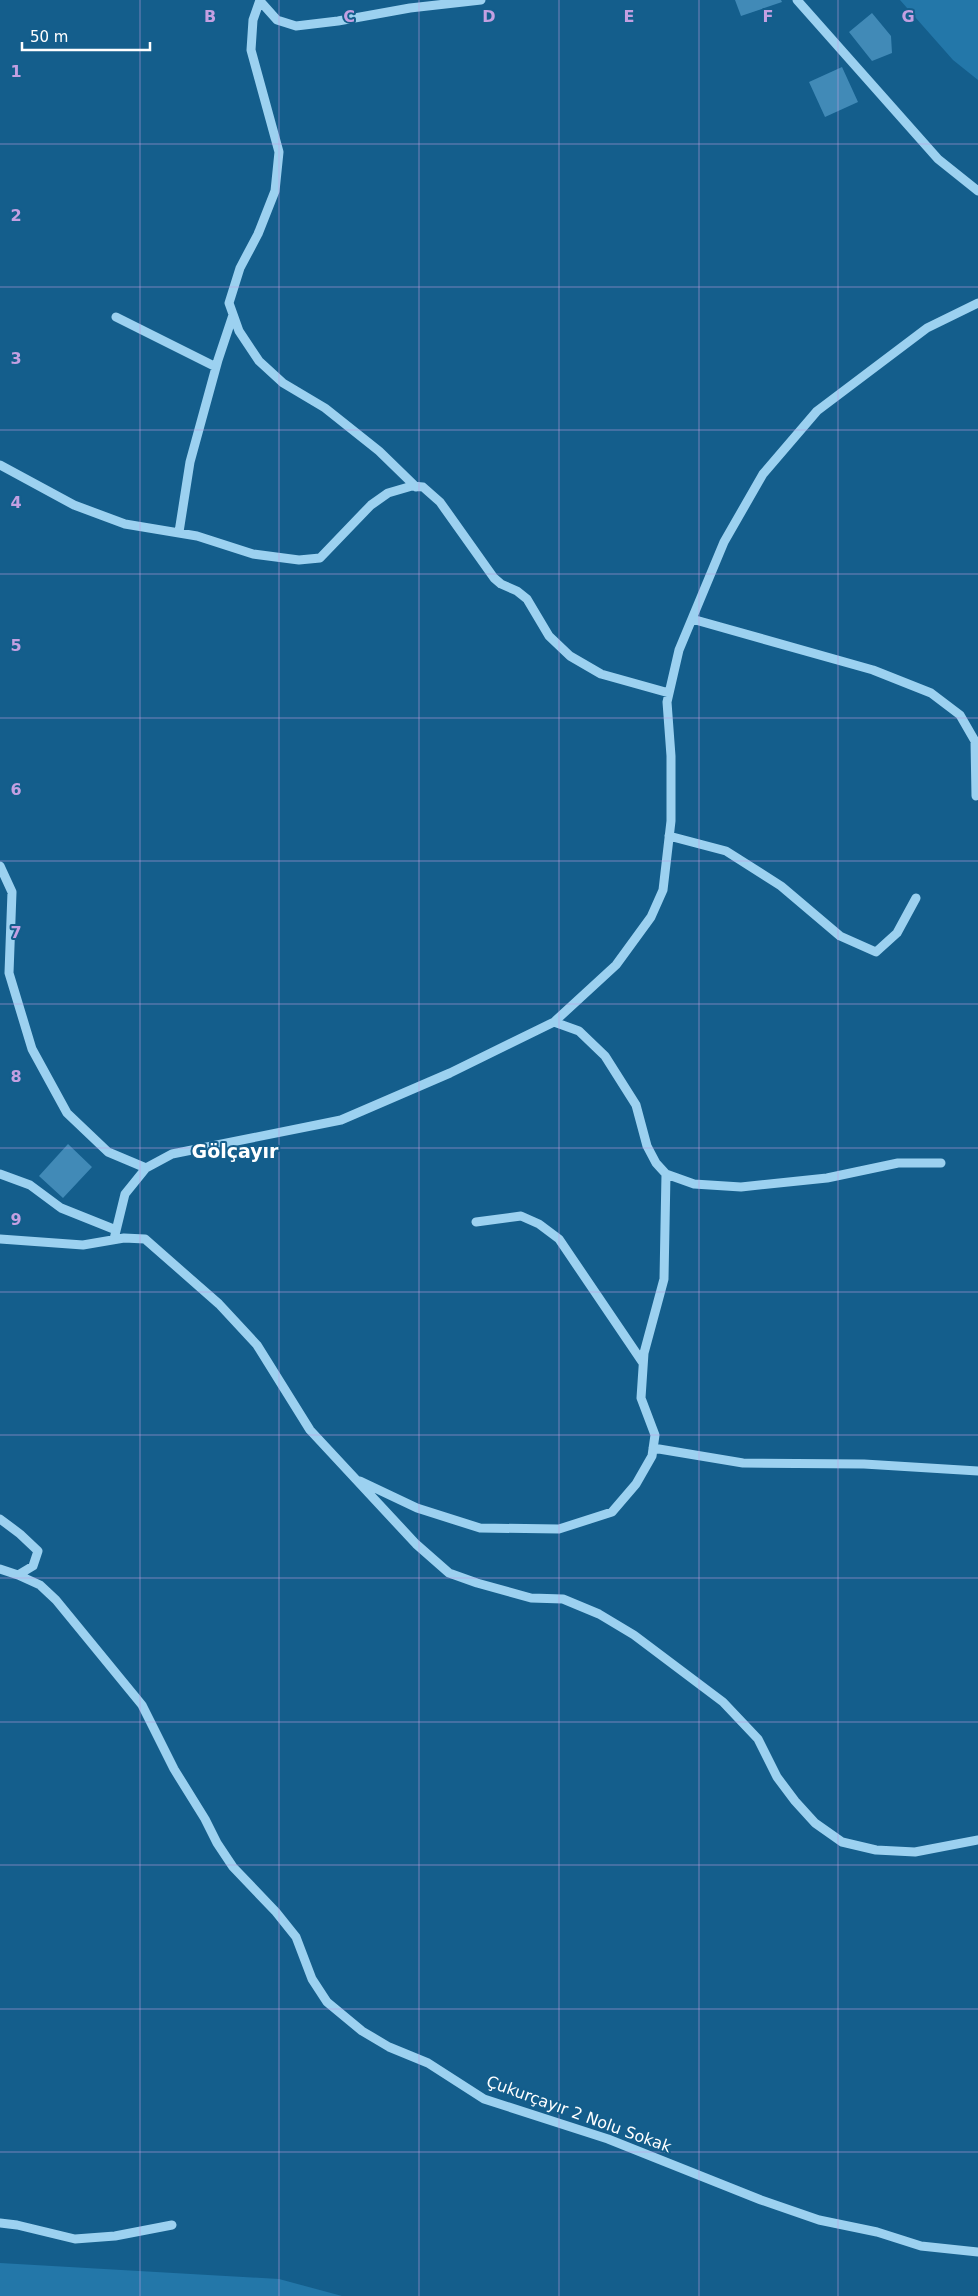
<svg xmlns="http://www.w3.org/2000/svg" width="978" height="2296" viewBox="0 0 978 2296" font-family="'DejaVu Sans',sans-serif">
<rect width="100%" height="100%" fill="#145e8c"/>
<!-- green -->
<path fill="#2377a9" d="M900,0H978V80L953,60Z
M0,2263L279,2279L342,2296H0Z"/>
<!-- building -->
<path fill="#418ab7" d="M735,0H781L782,2L741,16Z
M872,13L891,36L892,53L872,61L849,32Z
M842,67L858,102L825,117L809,82Z
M68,1144L92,1167L63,1198L39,1176Z"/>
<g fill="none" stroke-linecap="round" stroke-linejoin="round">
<!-- minor -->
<path stroke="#9cd1f0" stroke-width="9" d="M260,0L253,20L251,50L279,152L275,191L258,234L240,268L229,303L239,331L259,361L283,383L325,408L379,451L416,487
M797,0L938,159L978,191
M260,1L277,20L296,26L338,21L410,8L481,0
M116,317L216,367
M0,465L74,505L125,524L197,536L253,554L299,560L320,558L371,505L388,493L412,486L423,487L440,502L494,578L501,584L517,591L527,599L549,636L570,656L601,674L669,693
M179,532L190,462L218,360L233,315
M692,619L873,670L931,693L960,715L975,741L976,796
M669,836L726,851L781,886L840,936L876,952L897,933L916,898
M0,866L12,892L9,973L32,1049L67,1113L108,1152L146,1168
M554,1022L579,1031L605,1056L636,1105L647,1146L656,1163L666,1174L694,1184L741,1187L827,1178L898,1163H941
M0,1174L30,1185L61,1208L116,1230
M476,1222L521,1216L539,1224L559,1239L643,1363
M0,1239L83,1245L124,1238L145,1239L219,1304L257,1345L310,1430L416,1544L449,1573L477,1583L531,1598L563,1599L599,1614L634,1635L723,1702L758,1739L777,1777L795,1801L815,1823L842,1842L876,1850L915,1852L978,1840
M114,1239L125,1194L146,1168L172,1154L341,1120L450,1073L554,1022L616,965L651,917L663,890L671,821V756L667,702L679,650L724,542L763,474L817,411L927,328L978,303
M653,1448L743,1463L864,1464L978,1471
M360,1481L417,1508L480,1528L559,1529L612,1512L636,1484L652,1456L655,1435L641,1398L644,1353L664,1279L666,1174
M0,1519L20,1534L38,1551L33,1566L18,1575L0,1569
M18,1575L40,1585L56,1600L142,1705L174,1769L205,1819L217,1843L233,1867L276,1912L296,1937L312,1979L327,2002L362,2031L389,2047L428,2063L484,2099L608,2139L761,2200L819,2220L877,2232L921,2246L978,2252
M0,2223L17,2225L75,2239L115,2236L172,2225"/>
</g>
<!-- grid -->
<path fill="none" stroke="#c4a0e2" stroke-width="1" stroke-opacity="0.55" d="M140,0V2296M279,0V2296M419,0V2296M559,0V2296M699,0V2296M838,0V2296M0,144H978M0,287H978M0,430H978M0,574H978M0,718H978M0,861H978M0,1004H978M0,1148H978M0,1292H978M0,1435H978M0,1578H978M0,1722H978M0,1865H978M0,2009H978M0,2152H978"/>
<g text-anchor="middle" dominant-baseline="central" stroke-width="4" stroke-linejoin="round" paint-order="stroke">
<!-- street labels -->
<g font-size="16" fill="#fff" stroke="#145e8c">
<text transform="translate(579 2114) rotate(20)">Çukurçayır 2 Nolu Sokak</text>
</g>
<!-- quarter labels -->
<g font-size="19" font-weight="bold" fill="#fff" stroke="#145e8c">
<text x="235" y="1151">Gölçayır</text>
</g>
</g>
<g font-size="16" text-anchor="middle" font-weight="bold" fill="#c4a0e2" stroke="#145e8c" stroke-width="4" stroke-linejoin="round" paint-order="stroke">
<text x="210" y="22">B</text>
<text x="349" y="22">C</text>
<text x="489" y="22">D</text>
<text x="629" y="22">E</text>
<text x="768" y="22">F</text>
<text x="908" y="22">G</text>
<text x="16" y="77">1</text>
<text x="16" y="221">2</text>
<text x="16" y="364">3</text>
<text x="16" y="508">4</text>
<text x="16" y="651">5</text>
<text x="16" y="795">6</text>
<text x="16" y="938">7</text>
<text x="16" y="1082">8</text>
<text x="16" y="1225">9</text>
</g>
<!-- scale -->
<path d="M22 42v8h128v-8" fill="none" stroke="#ffffff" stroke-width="2.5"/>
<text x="30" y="42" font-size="15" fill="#ffffff" stroke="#145e8c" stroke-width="4" paint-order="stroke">50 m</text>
</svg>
